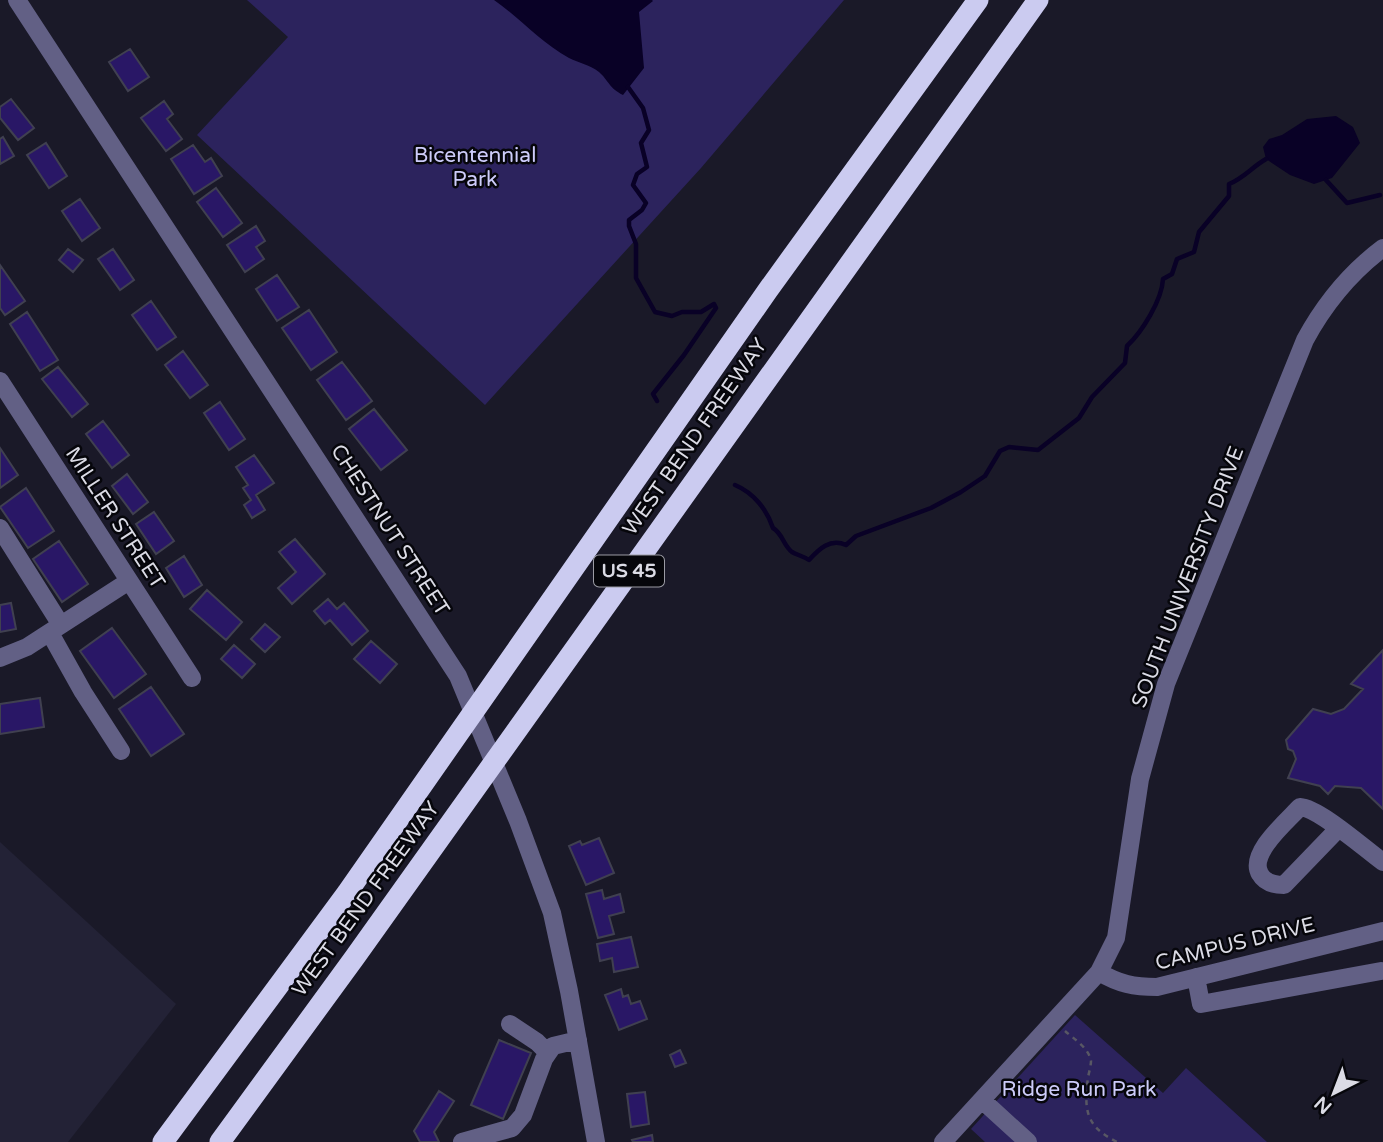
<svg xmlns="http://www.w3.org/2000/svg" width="1383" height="1142" viewBox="0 0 1383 1142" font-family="'Varela Round',sans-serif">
<rect width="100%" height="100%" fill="#1a1928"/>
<!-- built -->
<path fill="#232236" d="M0,842L176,1004L68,1142H0Z"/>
<!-- green -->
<path fill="#2c235d" d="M247,0H844L701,168L485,405L197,135L288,37Z
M1075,1015L1163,1093L1186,1068L1267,1142H985L971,1129Z"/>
<!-- water -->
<path fill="#090126" d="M494,0H652L653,1L639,12L644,68L623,95C609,88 609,81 599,72C590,65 579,63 569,58C541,43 520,18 494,0Z
M1336,116L1353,127L1360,143L1332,178L1314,184L1290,175L1266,159L1263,147L1269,139L1282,135L1307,119Z"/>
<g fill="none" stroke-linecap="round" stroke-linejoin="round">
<!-- stream -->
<path stroke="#090126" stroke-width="4.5" d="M628,87L643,108L649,130L641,143L647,167L637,174L633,185L646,203L642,210L629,220V226L636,244V278L655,312L672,316L682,312H701L714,304L716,308L684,355L653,394L657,401
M1326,180L1347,203L1380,195
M735,485C754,493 767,510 773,528C783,534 783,545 792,552C797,555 803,556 809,560C819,549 830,538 846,545L856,536L931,508L961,492L985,476L1000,451L1009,447L1038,450L1079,418L1092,397L1125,363L1127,346C1142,332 1162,300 1163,279L1172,274L1177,259L1194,252L1199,232L1229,196V184C1244,178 1252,167 1266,159"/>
</g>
<!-- building -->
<path fill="#291766" stroke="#404050" stroke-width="2" d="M130,49L149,77L128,91L109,62Z
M11,99L34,128L18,140L0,118V107Z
M164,101L173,114L167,119L182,139L166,151L141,118Z
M3,137L14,156L0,164V139Z
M46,143L67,176L49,188L27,155Z
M193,145L205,162L211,158L222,176L194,194L171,159Z
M216,188L242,223L223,237L197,202Z
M80,199L100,228L82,241L62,211Z
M256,226L265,241L256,247L264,259L245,272L227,245Z
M68,249L83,260L73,272L59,260Z
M113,249L134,280L120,290L98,259Z
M0,265L25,301L5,315L0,308Z
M277,275L299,307L277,321L256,289Z
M151,301L176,337L157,350L132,315Z
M309,310L337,352L311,370L282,328Z
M27,312L58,360L40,371L10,324Z
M183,351L208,385L190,398L165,365Z
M342,362L372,401L346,420L317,380Z
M58,367L88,404L72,417L42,379Z
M220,402L245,439L229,450L204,413Z
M374,409L407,450L381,470L349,429Z
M103,421L129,455L112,468L86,434Z
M0,448L18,475L0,488Z
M254,455L274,483L256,495L265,510L252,518L244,505L251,500L243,488L248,485L236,467Z
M127,474L148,502L133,514L112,486Z
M26,488L54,531L28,548L0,507Z
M154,512L174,541L156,554L136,524Z
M295,539L325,574L292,604L278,588L296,572L279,552Z
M59,541L88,584L62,602L33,559Z
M184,556L202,585L184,597L166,568Z
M207,590L242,622L226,640L190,609Z
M328,599L337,609L344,603L368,631L352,645L330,620L325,624L314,611Z
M11,603L16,629L0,632V605Z
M265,624L280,637L265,652L251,639Z
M112,628L146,674L114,698L80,651Z
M371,641L397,664L380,683L354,659Z
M234,645L255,664L242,678L221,659Z
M1383,650V809L1361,788L1335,786L1328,794L1320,786L1288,778L1296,759L1293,751L1288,749L1286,740L1313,709L1331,714L1344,709L1363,689L1351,684Z
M151,687L184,734L151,756L119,709Z
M40,698L44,727L0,734V704Z
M599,838L614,873L586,885L569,846L580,841L582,845Z
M602,890L604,899L620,894L624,912L609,916L614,934L598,938L586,894Z
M631,937L638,967L614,972L612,958L600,961L597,944Z
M621,989L623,997L628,995L631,1004L640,1001L647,1019L619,1030L605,995Z
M499,1040L531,1053L503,1119L471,1105Z
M680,1050L686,1063L675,1067L670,1055Z
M439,1091L454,1101L434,1132L439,1142H420L414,1131Z
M645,1092L649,1124L631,1127L627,1094Z
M652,1135L653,1142H633L632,1140Z"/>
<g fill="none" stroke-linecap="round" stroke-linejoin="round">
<!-- path -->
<path stroke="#585764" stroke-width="2.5" stroke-dasharray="5 5" stroke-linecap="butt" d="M1065,1031C1074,1039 1089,1048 1091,1061C1091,1065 1089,1073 1088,1077C1084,1110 1085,1126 1117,1142"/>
<!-- minor -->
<path stroke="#626085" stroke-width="18" d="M17,0L458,676L518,821L552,913L569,991L596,1142
M0,381L192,678
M0,528L61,625
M50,633L83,692L121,751
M0,658L27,647L129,581
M1338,829L1284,885C1275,885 1265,883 1260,874C1248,854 1286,822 1300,807C1319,808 1365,849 1383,862
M1099,972C1119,984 1134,987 1157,987L1383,931
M1196,977L1201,1004L1381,971
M510,1024L537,1042L548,1053
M982,1100L1028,1142
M462,1142L512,1128L523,1115L544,1059L553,1046L578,1040
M943,1142L1099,972L1116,938L1140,779L1166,684L1305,340C1324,305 1351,272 1383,248"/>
<!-- highway -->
<path stroke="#cbcbf0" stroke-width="21" d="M163,1142L347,893L768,290L978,0
M220,1142L355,957L1038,0"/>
</g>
<g text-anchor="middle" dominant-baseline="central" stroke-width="5" stroke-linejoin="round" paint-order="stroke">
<!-- shield labels -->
<rect fill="#06060b" stroke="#9b9ba4" stroke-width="2" x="594" y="555.5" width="70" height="31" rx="5"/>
<g font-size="19" font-weight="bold" fill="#dbdbe5">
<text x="629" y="571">US 45</text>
</g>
<!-- park labels -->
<g font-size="21" fill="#cdccfa" stroke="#06060b">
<text x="475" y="155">Bicentennial<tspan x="475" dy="24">Park</tspan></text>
<text x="1079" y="1089">Ridge Run Park</text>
</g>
<!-- street labels -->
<g font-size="21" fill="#dbdbe5" stroke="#06060b">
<text transform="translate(695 437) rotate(-55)">WEST BEND FREEWAY</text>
<text transform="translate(115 518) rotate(57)">MILLER STREET</text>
<text transform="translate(390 530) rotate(57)">CHESTNUT STREET</text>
<text transform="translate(1188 577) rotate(-69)">SOUTH UNIVERSITY DRIVE</text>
<text transform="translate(366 899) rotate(-54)">WEST BEND FREEWAY</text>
<text transform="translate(1235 944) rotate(-14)">CAMPUS DRIVE</text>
</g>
</g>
<!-- north arrow -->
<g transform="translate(1334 1093) rotate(222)" stroke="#06060b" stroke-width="5" paint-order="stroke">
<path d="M0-5L12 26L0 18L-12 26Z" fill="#dbdbe5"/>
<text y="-10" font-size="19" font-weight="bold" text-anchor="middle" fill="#dbdbe5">N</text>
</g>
</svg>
